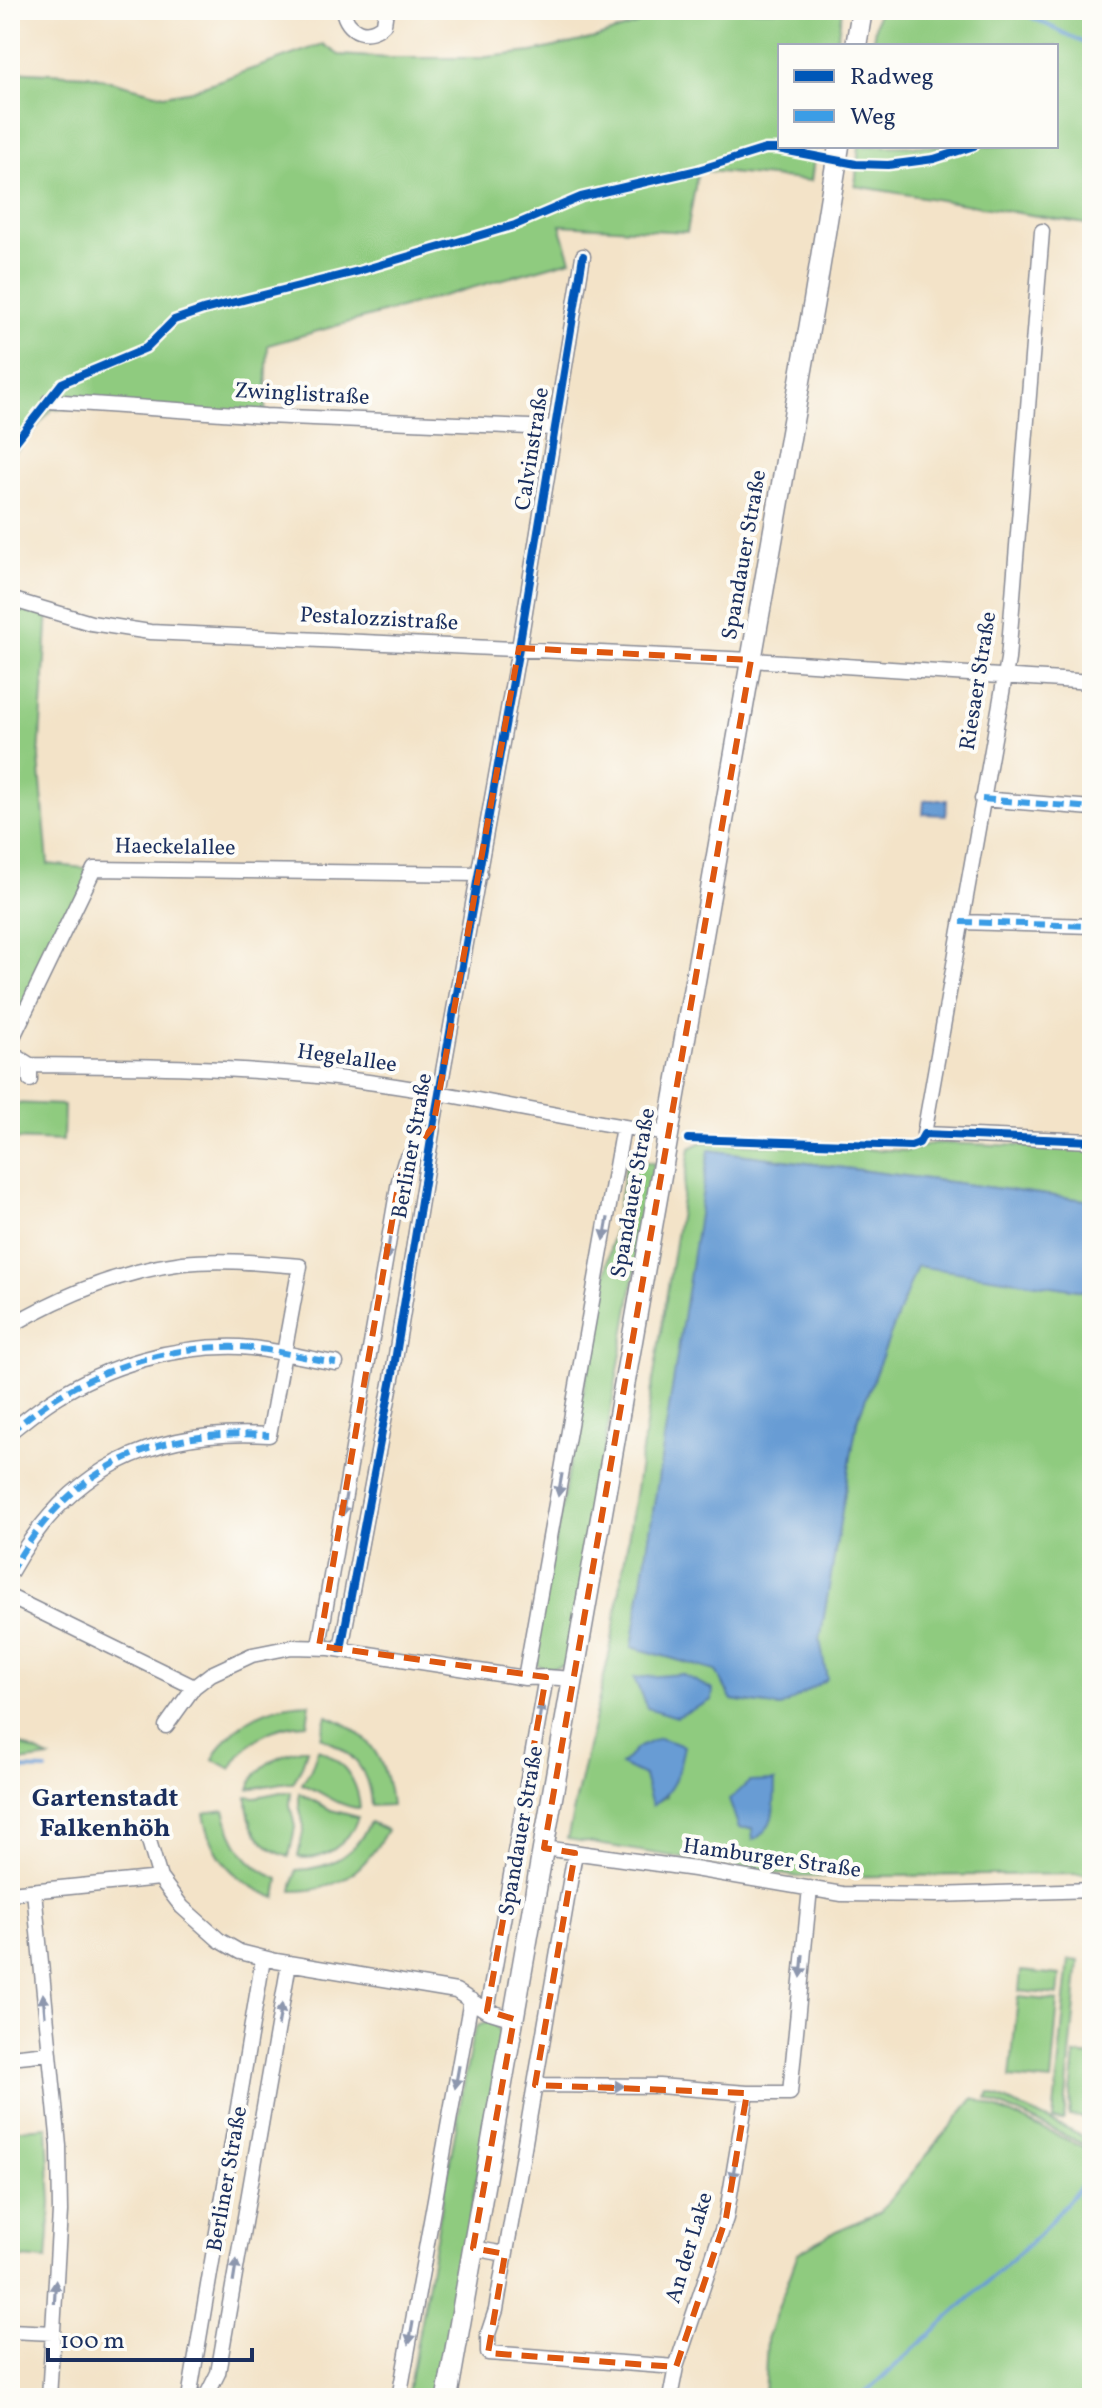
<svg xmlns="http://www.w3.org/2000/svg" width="1102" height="2408" viewBox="0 0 1102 2408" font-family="Vollkorn,serif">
<rect width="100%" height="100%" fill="#fdfcf7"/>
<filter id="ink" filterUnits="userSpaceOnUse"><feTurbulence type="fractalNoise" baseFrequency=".0125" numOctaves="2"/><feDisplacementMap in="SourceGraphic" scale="16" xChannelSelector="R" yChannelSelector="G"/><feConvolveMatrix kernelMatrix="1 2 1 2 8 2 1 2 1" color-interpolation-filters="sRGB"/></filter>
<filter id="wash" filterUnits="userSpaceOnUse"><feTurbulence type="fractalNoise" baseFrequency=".006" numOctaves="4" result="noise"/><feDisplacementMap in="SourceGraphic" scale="32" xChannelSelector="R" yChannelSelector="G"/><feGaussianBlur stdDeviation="1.8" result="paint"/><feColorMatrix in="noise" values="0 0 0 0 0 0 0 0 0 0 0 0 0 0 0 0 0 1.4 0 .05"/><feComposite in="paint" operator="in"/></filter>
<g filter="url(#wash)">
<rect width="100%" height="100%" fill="#f3e3c8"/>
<!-- green -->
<path fill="#8fcb7f" stroke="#557d6e" stroke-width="2" fill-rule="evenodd" d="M666,10H842L836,46H780V146H816L811,181L698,170L687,232L560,225L571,260L268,345L265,416L109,406L52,409L19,448L10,455V71L88,75L164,95L192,90L323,44L339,55L390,58H478L532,52L595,38L635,25Z
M878,10H1092V225L855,186L859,146H1056V46H872Z
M10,599L48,609L39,758L48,864L94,869L10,1037Z
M10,1103L64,1105L63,1141L10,1139Z
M702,1142L907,1151L935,1143L1092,1148V1201L710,1150L632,1647L716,1671L732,1700L781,1707L820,1640L857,1421L917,1265L1092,1292V1874L798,1877L567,1839L611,1646L690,1148ZM644,1776L667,1796L652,1805Z
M627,1159L654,1163L567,1664C554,1669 541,1673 533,1659Z
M310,1703L307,1724C274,1725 247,1739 231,1769L213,1759C234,1721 267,1704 310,1703Z
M327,1716C370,1731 387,1761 391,1805L371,1806C369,1769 354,1753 321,1737Z
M10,1740L50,1758L10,1763Z
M301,1749H307L302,1766L293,1783H281L249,1789C256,1765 279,1755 301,1749Z
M318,1749C344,1761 358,1780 360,1808C338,1807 322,1791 302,1784L311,1769Z
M281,1792H291L290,1805L295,1827L289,1857C262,1849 246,1825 247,1796L256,1797Z
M299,1793L331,1810L358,1817C349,1843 325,1862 298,1857L304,1827L299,1805Z
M224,1810C232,1841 246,1867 279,1879L276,1898C235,1882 211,1857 204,1813Z
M370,1822L387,1830C365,1870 340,1891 292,1891L296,1870C330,1869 356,1854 370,1822Z
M1069,1960L1079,1961L1064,2121L1053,2120Z
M1021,1971L1060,1975L1058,1995L1019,1991Z
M1018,1997L1058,2001L1051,2082L1010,2078Z
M490,2021L495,2024L501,2036L439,2398H407L472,2039L477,2026Z
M1075,2055L1092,2057V2118L1069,2116Z
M990,2093L1086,2138L1083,2144L987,2099Z
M974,2098L1092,2151V2398H764L767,2339L798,2253L836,2231L880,2212Z
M47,2127L51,2203L47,2260L10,2257V2130Z"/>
<!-- water -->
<path fill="#689cd4" stroke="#426699" stroke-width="2" d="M924,800H947L946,815L923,814Z
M709,1150L1092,1201V1292L917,1266L857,1421L820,1640L827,1679L781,1707L732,1700L716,1671L632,1647Z
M682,1674L713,1690L712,1700L677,1717L647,1708L634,1678Z
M659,1738L684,1746C678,1773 676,1790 652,1806L644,1776L621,1765L637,1748Z
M775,1781C774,1804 777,1829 753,1840L752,1828H739L729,1800L749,1782Z"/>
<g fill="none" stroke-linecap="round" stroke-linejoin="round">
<!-- stream -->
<path stroke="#689cd4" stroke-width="4" d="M1017,10L1092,47
M10,1769L46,1770
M860,2398L1040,2234L1092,2173"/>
</g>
</g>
<g filter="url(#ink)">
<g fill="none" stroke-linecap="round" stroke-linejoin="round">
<defs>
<path id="minor" d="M343,10C347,32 368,40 384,24L386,10
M1042,231L1008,659L924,1134L1092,1141
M49,401L265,416L554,428
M10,599L91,623L150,632L751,660L1092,682
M982,799L1092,808
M961,922L1092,926
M30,1065L11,1053L10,1043L94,869L480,874
M30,1080V1065C129,1066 229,1066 327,1077C442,1089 555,1118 669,1134
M10,1326C63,1295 121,1271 183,1263C222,1259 261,1263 300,1266L269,1435C153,1428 68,1468 10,1573
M10,1432C24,1421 38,1409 54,1399C107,1365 176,1345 240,1347C272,1349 304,1358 336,1363
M10,1597L194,1687
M319,1646L399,1181L405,1161L433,1127
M341,1649L393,1373L433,1127L519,648L583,256
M525,1678L623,1127
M166,1726L194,1687L211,1674L252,1655L292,1647L330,1648L525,1678L546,1677L573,1679
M147,1834L160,1878L182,1907L219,1940L240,1952L276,1961L456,1991L487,2011L514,2019
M544,1848L694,1869L842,1894L937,1895L1092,1890
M575,1853L496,2310L488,2334V2353L676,2367
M34,1891L59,2146L60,2212L49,2398
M10,1893L160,1878
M487,2011L546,1677
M10,2057L48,2053
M535,2085L659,2086L747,2093H790L810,1888
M473,2248L505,2254
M10,2331L53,2333
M189,2398L263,1959
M201,2398L208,2393L218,2373L289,1963
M399,2398L471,2000
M670,2398L676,2367L726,2218L747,2093"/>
<path id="secondary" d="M856,46L862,10
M447,2398L814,301L839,146"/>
</defs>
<!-- minor casing -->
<use href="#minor" stroke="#878993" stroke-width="17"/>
<!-- secondary casing -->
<use href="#secondary" stroke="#878993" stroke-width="23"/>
<!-- minor -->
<use href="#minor" stroke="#fff" stroke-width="14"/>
<!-- secondary -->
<use href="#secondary" stroke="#fff" stroke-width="20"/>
<!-- quiet -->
<path stroke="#3b9de6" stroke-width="6" stroke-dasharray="12 6" stroke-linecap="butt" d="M982,799L1092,808
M961,922L1092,926
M10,1432C24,1421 38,1409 54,1399C107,1365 176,1345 240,1347C272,1349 304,1358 336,1363
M10,1573C68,1468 153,1428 269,1435"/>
<defs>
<path id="cycleway" d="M10,449L62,383L146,348L174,320L203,310L359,271L515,225L581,197L698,170L765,149H778L856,164L888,165L934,159L974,146
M688,1139L911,1146L919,1143L924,1134L1092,1141
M341,1649L393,1373L433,1127L519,648L583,256"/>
</defs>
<!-- cycleway casing -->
<use href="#cycleway" stroke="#fdfcf7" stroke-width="13"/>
<!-- cycleway -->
<use href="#cycleway" stroke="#0057b8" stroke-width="8"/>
</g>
<!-- one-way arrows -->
<defs><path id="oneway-solid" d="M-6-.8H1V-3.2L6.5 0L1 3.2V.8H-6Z" transform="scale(2)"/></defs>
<g fill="#8d97ae">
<use href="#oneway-solid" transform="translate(606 1229) rotate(100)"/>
<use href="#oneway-solid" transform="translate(388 1249) rotate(99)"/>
<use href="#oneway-solid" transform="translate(560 1485) rotate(100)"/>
<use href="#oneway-solid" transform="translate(344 1505) rotate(100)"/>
<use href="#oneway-solid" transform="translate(540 1714) rotate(-81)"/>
<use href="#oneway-solid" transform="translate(802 1966) rotate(95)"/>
<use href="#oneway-solid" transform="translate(44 2005) rotate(-95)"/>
<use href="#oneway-solid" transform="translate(280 2015) rotate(-80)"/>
<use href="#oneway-solid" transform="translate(457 2077) rotate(100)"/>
<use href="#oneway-solid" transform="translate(613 2086)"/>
<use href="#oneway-solid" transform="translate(734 2169) rotate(100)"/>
<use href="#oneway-solid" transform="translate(235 2271) rotate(-81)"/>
<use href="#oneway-solid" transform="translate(55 2292) rotate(-87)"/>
<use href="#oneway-solid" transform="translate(411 2333) rotate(100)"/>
</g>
</g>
<!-- marked area -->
<path fill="none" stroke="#de5710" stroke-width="6" stroke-dasharray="16 10" stroke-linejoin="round" d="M519,648L751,660L544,1848L575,1853L535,2085L747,2093L726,2218L676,2367L488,2353L505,2254L473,2248L514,2019L487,2011L546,1677L319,1646L399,1181L405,1161L433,1127Z"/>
<g text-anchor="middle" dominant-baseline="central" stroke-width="8" stroke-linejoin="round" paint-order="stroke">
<!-- street labels -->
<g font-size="22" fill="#1b2f5e" stroke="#fdfcf7">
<text transform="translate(302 395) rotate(3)">Zwinglistraße</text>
<text transform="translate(533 449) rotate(-81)">Calvinstraße</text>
<text transform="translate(745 555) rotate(-80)">Spandauer Straße</text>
<text transform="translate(379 620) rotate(3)">Pestalozzistraße</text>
<text transform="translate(979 681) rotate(-81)">Riesaer Straße</text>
<text transform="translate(175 848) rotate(1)">Haeckelallee</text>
<text transform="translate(347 1059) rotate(8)">Hegelallee</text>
<text transform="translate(413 1146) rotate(-80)">Berliner Straße</text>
<text transform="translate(634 1193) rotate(-80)">Spandauer Straße</text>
<text transform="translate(522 1831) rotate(-80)">Spandauer Straße</text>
<text transform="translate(772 1859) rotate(8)">Hamburger Straße</text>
<text transform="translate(228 2179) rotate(-80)">Berliner Straße</text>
<text transform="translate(690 2248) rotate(-73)">An der Lake</text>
</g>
<!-- quarter labels -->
<g font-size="26" font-weight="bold" fill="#1b2f5e" stroke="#fdfcf7">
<text x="105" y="1799">Gartenstadt<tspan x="105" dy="30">Falkenhöh</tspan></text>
</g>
</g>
<!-- margin -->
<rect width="1102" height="2408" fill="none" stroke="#fdfcf7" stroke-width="40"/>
<!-- legend -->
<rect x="778" y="44" width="280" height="104" fill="#fdfcf7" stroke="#a3aaba" stroke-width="2"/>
<rect x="794" y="70" width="40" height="12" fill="#0057b8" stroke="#a3aaba" stroke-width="2"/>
<text x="850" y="84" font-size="24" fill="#1b2f5e">Radweg</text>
<rect x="794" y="110" width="40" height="12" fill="#3b9de6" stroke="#a3aaba" stroke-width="2"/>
<text x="850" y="124" font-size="24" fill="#1b2f5e">Weg</text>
<!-- scale -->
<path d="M48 2348v12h204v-12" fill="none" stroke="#1b2f5e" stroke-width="4"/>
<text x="60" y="2348" font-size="24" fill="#1b2f5e" stroke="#fdfcf7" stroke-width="6" paint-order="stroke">100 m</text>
</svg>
